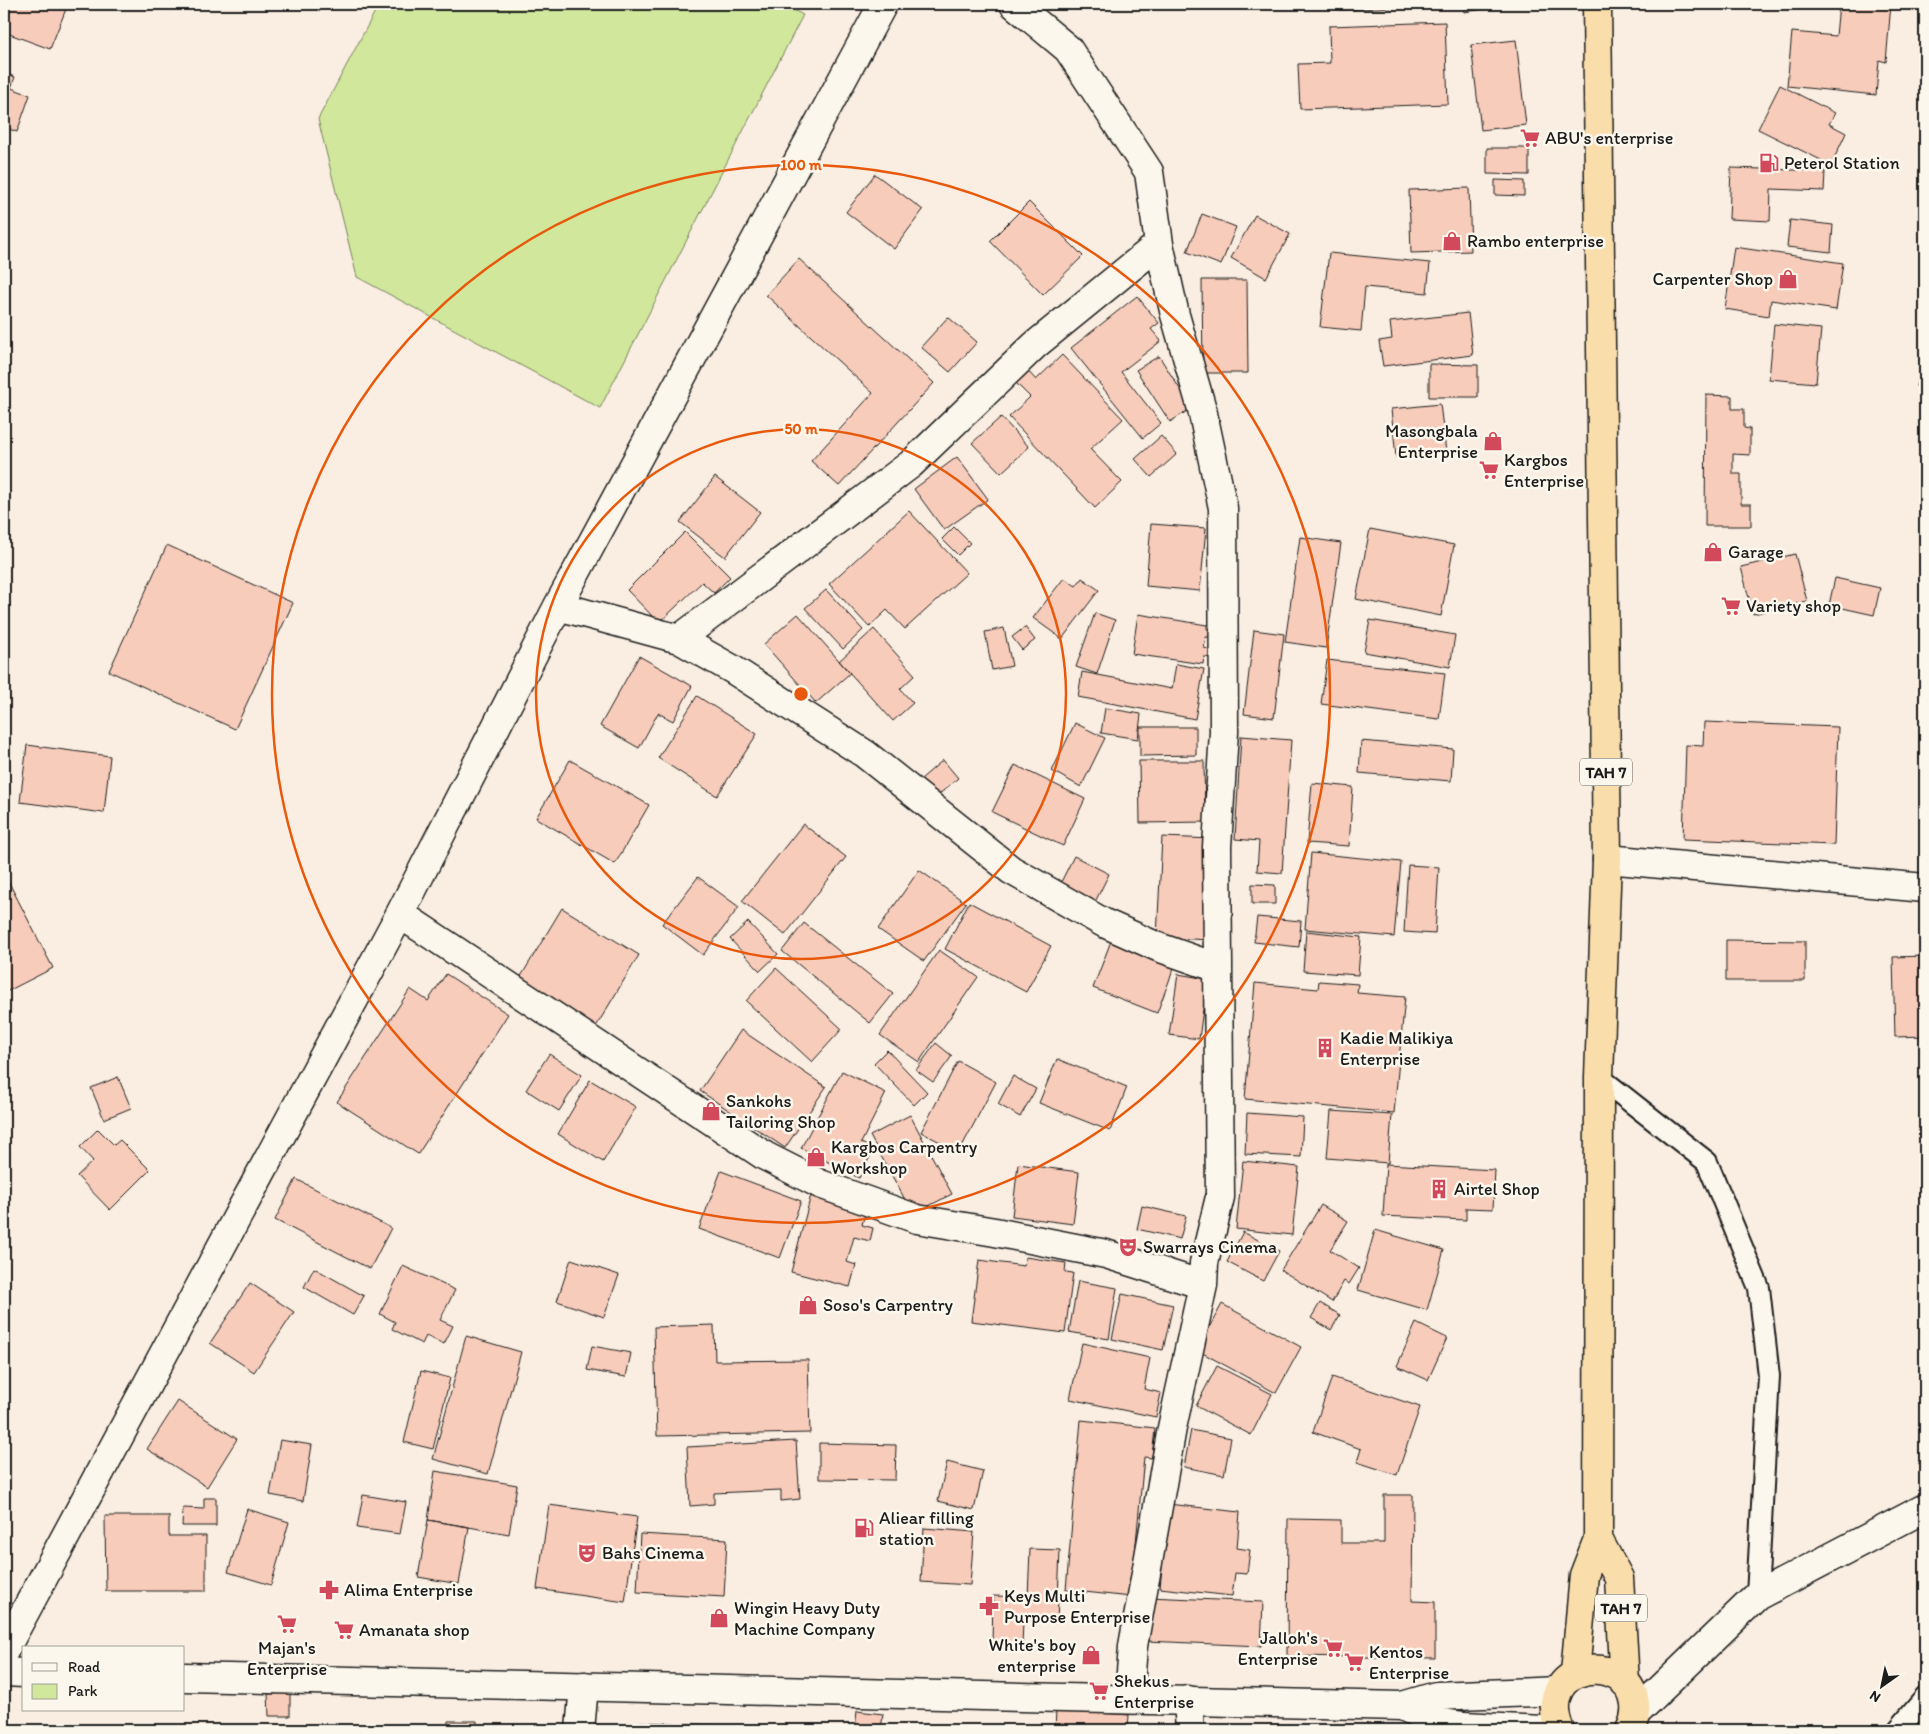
<svg xmlns="http://www.w3.org/2000/svg" width="1929" height="1734" viewBox="0 0 1929 1734" font-family="Itim,sans-serif">
<rect width="100%" height="100%" fill="#faeee2"/>
<filter id="ink" filterUnits="userSpaceOnUse"><feTurbulence type="fractalNoise" baseFrequency=".02" numOctaves="2"/><feDisplacementMap in="SourceGraphic" scale="10" xChannelSelector="R" yChannelSelector="G"/><feConvolveMatrix kernelMatrix="1 2 1 2 8 2 1 2 1" color-interpolation-filters="sRGB"/></filter>
<g filter="url(#ink)">
<!-- green -->
<path fill="#d1e79c" stroke="#76825c" d="M379,4H782L803,15L600,408L357,277L318,119Z"/>
<!-- building -->
<path fill="#f8ccba" stroke="#1c1c1c" d="M4,4H68L50,49L4,32Z
M1339,4H1434V5L1340,10Z
M1462,4H1512V5L1464,12Z
M1839,4H1891L1886,62L1879,60L1876,95L1787,86L1792,32L1836,36Z
M1445,22L1448,104L1300,109L1298,64L1330,63L1329,26Z
M1516,40L1526,125L1481,130L1471,45Z
M4,73L15,77L11,88L30,95L17,132L4,127Z
M1780,85L1835,113L1829,124L1846,133L1831,165L1758,129Z
M1487,148H1529V175L1487,174Z
M1731,168L1825,171L1824,191L1771,189L1770,221L1729,219Z
M875,174L923,210L894,249L846,212Z
M1495,180L1524,181V196L1495,195Z
M1469,188L1471,251L1411,253L1409,190Z
M1029,202L1083,256L1043,295L990,241Z
M1202,214L1236,227L1221,265L1187,252Z
M1255,215L1290,234L1266,278L1231,258Z
M1790,220L1833,225L1831,252L1787,247Z
M1734,247L1843,263L1836,310L1771,300L1769,316L1725,309Z
M1329,253L1430,263L1427,293L1365,287L1361,331L1320,327Z
M799,259L934,383L839,486L811,461L873,393L766,295Z
M1202,280H1247L1248,373H1203Z
M1137,296L1159,323L1151,329L1161,341L1121,372L1161,423L1143,438L1071,348Z
M1468,313L1473,355L1383,366L1379,341L1392,339L1390,322Z
M948,317L977,342L950,372L921,347Z
M1774,324L1821,329L1816,383L1769,379Z
M1062,355L1123,419L1090,449L1122,482L1095,508L1009,417L1030,397L1015,382L1027,370L1036,380Z
M1159,356L1192,408L1170,422L1136,370Z
M1925,360V389L1916,386Z
M1429,364L1478,365V397H1429Z
M1706,395L1732,396V409H1744V428L1750,429V455L1733,454V474H1741V504H1751V526H1705Z
M1440,404L1446,452L1396,457L1391,409Z
M1001,417L1029,447L1001,473L972,443Z
M1161,436L1177,454L1151,477L1135,459Z
M957,457L988,499L944,530L914,489Z
M715,477L760,512L725,557L680,522Z
M909,511L967,573L905,629L887,610L869,627L829,584Z
M1151,524L1206,528L1200,591L1146,586Z
M954,527L970,543L958,555L942,539Z
M1370,529L1454,545L1441,616L1356,599Z
M685,532L730,577L714,593L702,582L659,623L627,590Z
M1300,537L1341,543L1326,648L1285,642Z
M167,545L293,603L235,729L109,671Z
M1795,554L1807,601L1753,614L1741,567Z
M1064,578L1076,586L1082,578L1099,590L1062,639L1033,618Z
M1835,578L1880,588L1874,615L1829,605Z
M826,590L863,630L843,649L805,608Z
M1095,613L1115,620L1097,674L1076,667Z
M798,614L850,673L816,703L764,644Z
M1138,614L1207,625V629L1219,631L1217,638L1206,637L1204,648L1214,650L1213,658L1204,657L1203,664L1132,654Z
M1370,620L1455,635L1450,667L1364,652Z
M1025,627L1035,640L1022,650L1012,637Z
M1004,628L1012,666L992,670L985,632Z
M874,629L915,675L900,689L913,703L893,721L839,661Z
M1254,630L1284,634L1274,718L1244,714Z
M639,656L692,686L673,721L658,713L639,748L600,726Z
M1327,660L1445,673L1439,719L1321,704Z
M1176,664L1204,669L1195,719L1078,697L1082,672L1172,689Z
M697,696L757,734L717,796L658,758Z
M1105,708L1141,714L1138,739L1101,733Z
M1704,722L1838,727L1834,845L1683,839L1686,745L1703,746Z
M1075,723L1105,738L1081,787L1052,771Z
M1140,727H1196V755L1140,756Z
M1241,736L1291,740L1282,873L1257,871L1259,841L1235,839Z
M1361,741L1453,749L1451,781L1359,773Z
M27,745L110,756L104,813L20,802Z
M570,760L649,805L615,864L536,818Z
M943,760L958,778L936,797L921,779Z
M1139,761H1204L1205,822L1140,823Z
M1015,765L1085,799L1063,846L992,812Z
M1312,783L1353,787L1349,846L1307,843Z
M803,824L846,857L785,935L742,901Z
M1162,837L1214,839L1209,940L1157,937Z
M1311,853L1401,862L1394,937L1305,929Z
M1074,856L1109,874L1093,906L1058,888Z
M1408,865L1439,867L1435,934L1404,932Z
M919,870L966,903L924,961L878,929Z
M4,873L53,968L4,993Z
M698,877L739,907L703,955L662,924Z
M1252,884L1275,885V904H1252Z
M969,902L1051,946L1026,992L945,949Z
M562,908L639,955L594,1030L517,983Z
M1257,917L1301,921L1299,947L1254,942Z
M748,922L778,954L760,971L730,939Z
M804,923L893,994L870,1023L782,951Z
M1306,931L1361,937L1358,975L1303,971Z
M1726,940L1805,941V981H1726Z
M1111,941L1175,965L1157,1013L1093,988Z
M939,950L978,977L919,1062L880,1035Z
M1925,956V1036L1895,1037L1893,957Z
M776,968L842,1029L812,1062L746,1001Z
M446,974L508,1014L418,1154L337,1102L410,989L428,1001Z
M1178,974L1207,979L1199,1039L1169,1035Z
M1319,981L1358,984L1357,993L1405,997L1394,1113L1245,1099L1255,983L1318,989Z
M741,1030L826,1087L785,1148L700,1091Z
M936,1043L952,1056L933,1082L916,1070Z
M887,1050L927,1092L914,1105L874,1063Z
M549,1054L582,1075L559,1111L526,1090Z
M1057,1059L1127,1087L1110,1131L1039,1103Z
M958,1061L996,1082L959,1152L921,1132Z
M842,1071L886,1093L861,1143L874,1149L859,1178L801,1148Z
M1013,1076L1036,1089L1020,1117L998,1104Z
M118,1077L131,1108L104,1119L91,1088Z
M590,1080L636,1107L603,1162L558,1134Z
M1331,1111L1392,1115L1388,1163L1327,1158Z
M1247,1113L1303,1117L1301,1157L1245,1154Z
M910,1115L952,1194L913,1214L870,1136Z
M98,1129L114,1145L120,1140L150,1170L110,1210L77,1176L93,1161L80,1147Z
M1243,1161L1299,1167L1292,1235L1236,1229Z
M1018,1164L1079,1172L1073,1224L1012,1216Z
M1386,1164L1495,1170L1493,1209L1466,1208V1220L1383,1216Z
M721,1171L801,1201L780,1258L699,1229Z
M296,1179L391,1228L370,1269L275,1220Z
M812,1191L867,1206L862,1225L873,1228L870,1241L854,1237L847,1262L856,1265L850,1287L791,1272Z
M1321,1205L1348,1221L1330,1250L1359,1268L1349,1284L1344,1281L1332,1302L1281,1270Z
M1142,1206L1186,1216L1180,1239L1137,1229Z
M1375,1230L1444,1250L1427,1310L1358,1290Z
M1243,1232L1279,1251L1263,1281L1227,1262Z
M1025,1257L1066,1263L1065,1272L1073,1273L1065,1333L971,1321L979,1260L1024,1266Z
M571,1259L619,1275L604,1317L557,1301Z
M403,1266L455,1290L440,1320L453,1326L444,1344L426,1336L422,1344L392,1329L395,1322L380,1314Z
M314,1268L364,1296L353,1315L304,1287Z
M1078,1281L1117,1288L1109,1339L1069,1332Z
M250,1283L294,1312L254,1372L210,1343Z
M1122,1294L1173,1305L1163,1350L1112,1339Z
M1320,1303L1340,1315L1331,1330L1311,1318Z
M1222,1304L1301,1347L1276,1393L1197,1350Z
M1416,1323L1447,1338L1428,1380L1397,1366Z
M714,1325L715,1361L808,1360L810,1433L657,1436L654,1327Z
M466,1336L521,1352L488,1474L433,1459Z
M1082,1343L1150,1358L1144,1389L1161,1393L1156,1417L1070,1399Z
M592,1346L631,1353L626,1377L587,1370Z
M1217,1366L1272,1394L1251,1435L1196,1406Z
M421,1371L450,1378L433,1449L404,1442Z
M1332,1377L1420,1407L1397,1475L1357,1462L1361,1449L1313,1432Z
M178,1401L237,1439L207,1487L147,1449Z
M1081,1420L1155,1428L1152,1458L1144,1457L1131,1597L1066,1590Z
M1191,1430L1231,1438L1224,1475L1184,1467Z
M280,1440L312,1445L303,1501L270,1495Z
M796,1441L800,1499L781,1501V1490L714,1493V1504L690,1506L687,1447Z
M819,1443L896,1445L895,1480L819,1479Z
M947,1462L983,1471L974,1510L938,1501Z
M435,1471L517,1485L509,1534L428,1520Z
M363,1495L406,1502L400,1534L357,1528Z
M1384,1495H1413L1412,1601L1435,1602V1658L1287,1656L1288,1519L1341,1520V1543H1384Z
M204,1498H216V1526H182L183,1508L204,1509Z
M1168,1504L1240,1512L1237,1548L1250,1550L1247,1574L1235,1573L1232,1596L1160,1588Z
M549,1505L637,1517L625,1602L537,1589Z
M247,1509L289,1522L271,1585L228,1572Z
M105,1516H169V1536H206V1591H106Z
M428,1520L469,1527L459,1584L418,1577Z
M924,1528L974,1532L970,1585L921,1582Z
M640,1534L727,1539L724,1597L637,1592Z
M1030,1549L1060,1550L1057,1623L1023,1621L1022,1646L992,1644L993,1596L1028,1597Z
M1148,1597L1263,1602L1261,1646L1146,1641Z
M290,1693V1716H269L268,1694Z
M1056,1710L1129,1715L1128,1730H1055Z
M857,1711L883,1714L881,1730H855Z
M448,1721H477V1730H448Z
M640,1722L715,1725V1730H640Z"/>
<g fill="none" stroke-linecap="round" stroke-linejoin="round">
<defs>
<path id="lane" d="M1599,1077L1707,1162L1759,1288L1769,1376L1757,1596
M1898,1730L1925,1698"/>
<path id="street" d="M1014,4L1068,49L1149,172L1159,244L1175,315L1202,409L1223,508L1224,732L1217,847L1220,1197L1204,1263L1203,1285L1172,1428L1133,1646L1129,1698
M558,606L679,639L732,669L865,754L1011,870L1104,923L1158,947L1218,968
M679,639L911,464L1035,345L1159,244
M1607,859L1925,888
M400,914L765,1156L820,1184L917,1219L995,1232L1106,1254L1203,1285
M4,1651L400,914L558,606L883,4
M1188,1700L1190,1730
M1636,1713L1757,1596L1925,1508
M580,1730L584,1686"/>
<path id="secondary" d="M4,1672L24,1673
M184,1677L1402,1706L1436,1696L1558,1691
M1402,1706L1436,1722L1464,1726L1542,1730"/>
<path id="highway" d="M1598,1539L1619,1578L1625,1683
M1575,1673L1584,1575L1598,1539L1599,1077L1607,859L1597,4
M1560,1730C1532,1662 1629,1649 1635,1704C1636,1713 1634,1722 1630,1730"/>
</defs>
<!-- lane casing -->
<use href="#lane" stroke="#1c1c1c" stroke-width="24"/>
<!-- street casing -->
<use href="#street" stroke="#1c1c1c" stroke-width="31"/>
<!-- secondary casing -->
<use href="#secondary" stroke="#1c1c1c" stroke-width="31"/>
<!-- highway casing -->
<use href="#highway" stroke="#1c1c1c" stroke-width="31"/>
<!-- lane -->
<use href="#lane" stroke="#fbf7ec" stroke-width="20"/>
<!-- street -->
<use href="#street" stroke="#fbf7ec" stroke-width="28"/>
<!-- secondary -->
<use href="#secondary" stroke="#fbf7ec" stroke-width="28"/>
<!-- highway -->
<use href="#highway" stroke="#f9deab" stroke-width="28"/>
</g>
</g>
<!-- distance rings -->
<g fill="none" stroke="#e8590c" stroke-width="2.5">
<circle cx="801" cy="694" r="265"/>
<circle cx="801" cy="694" r="529"/>
</g>
<!-- icons -->
<defs>
<symbol id="supermarket-bare" viewBox="-9 -9 18 18"><path d="M-6-5.5h2.5l.6 2H6L4.5 2H-2.5L-4.4-4H-6ZM-1.5 3.2a1.3 1.3 0 1 0 .1 0ZM3 3.2a1.3 1.3 0 1 0 .1 0Z" fill="#d1495b" stroke="#fbf7ec" stroke-width="2.5" paint-order="stroke"/></symbol>
<symbol id="fuel-bare" viewBox="-9 -9 18 18"><path d="M-5.5-6h7V0h2V4h1.3V-2.5L3-4.5l.8-.8L6-3V5H2.5V1h-1V6h-7ZM-4.2-4.7v3.2H.2V-4.7Z" fill="#d1495b" stroke="#fbf7ec" stroke-width="2.5" paint-order="stroke"/></symbol>
<symbol id="shop-bare" viewBox="-9 -9 18 18"><path d="M-5-2.5h2.3a2.7 3.5 0 0 1 5.4 0H5L5.5 6h-11ZM-1.5-2.5h3a1.5 2.3 0 0 0-3 0Z" fill="#d1495b" stroke="#fbf7ec" stroke-width="2.5" paint-order="stroke"/></symbol>
<symbol id="building-bare" viewBox="-9 -9 18 18"><path d="M-4-6H4V6H1V3H-1V6H-4ZM-2.5-4.3h1.7v1.8h-1.7ZM.8-4.3h1.7v1.8H.8ZM-2.5-1h1.7V.8h-1.7ZM.8-1h1.7V.8H.8Z" fill="#d1495b" stroke="#fbf7ec" stroke-width="2.5" paint-order="stroke"/></symbol>
<symbol id="theatre-bare" viewBox="-9 -9 18 18"><path d="M-5-5.5Q0-4 5-5.5V0Q5 5 0 6Q-5 5-5 0ZM-3.3-2.5H-1v1.5H-3.3ZM1-2.5H3.3v1.5H1ZM-2.8 1Q0 5.5 2.8 1Z" fill="#d1495b" stroke="#fbf7ec" stroke-width="2.5" paint-order="stroke"/></symbol>
<symbol id="pharmacy-bare" viewBox="-9 -9 18 18"><path d="M-2-6h4v4h4v4h-4v4h-4v-4h-4v-4h4Z" fill="#d1495b" stroke="#fbf7ec" stroke-width="2.5" paint-order="stroke"/></symbol>
</defs>
<g fill-rule="evenodd">
<use href="#supermarket-bare" x="1516" y="124" width="28" height="28"/>
<use href="#fuel-bare" x="1755" y="149" width="28" height="28"/>
<use href="#shop-bare" x="1438" y="227" width="28" height="28"/>
<use href="#shop-bare" x="1774" y="265" width="28" height="28"/>
<use href="#shop-bare" x="1479" y="427" width="28" height="28"/>
<use href="#supermarket-bare" x="1475" y="456" width="28" height="28"/>
<use href="#shop-bare" x="1699" y="538" width="28" height="28"/>
<use href="#supermarket-bare" x="1717" y="592" width="28" height="28"/>
<use href="#building-bare" x="1311" y="1034" width="28" height="28"/>
<use href="#shop-bare" x="697" y="1097" width="28" height="28"/>
<use href="#shop-bare" x="802" y="1143" width="28" height="28"/>
<use href="#building-bare" x="1425" y="1175" width="28" height="28"/>
<use href="#theatre-bare" x="1114" y="1233" width="28" height="28"/>
<use href="#shop-bare" x="794" y="1291" width="28" height="28"/>
<use href="#fuel-bare" x="850" y="1514" width="28" height="28"/>
<use href="#theatre-bare" x="573" y="1539" width="28" height="28"/>
<use href="#pharmacy-bare" x="315" y="1576" width="28" height="28"/>
<use href="#pharmacy-bare" x="975" y="1592" width="28" height="28"/>
<use href="#shop-bare" x="705" y="1604" width="28" height="28"/>
<use href="#supermarket-bare" x="273" y="1610" width="28" height="28"/>
<use href="#supermarket-bare" x="330" y="1616" width="28" height="28"/>
<use href="#supermarket-bare" x="1319" y="1634" width="28" height="28"/>
<use href="#shop-bare" x="1077" y="1641" width="28" height="28"/>
<use href="#supermarket-bare" x="1340" y="1648" width="28" height="28"/>
<use href="#supermarket-bare" x="1085" y="1677" width="28" height="28"/>
</g>
<g text-anchor="middle" dominant-baseline="central" stroke-width="5" stroke-linejoin="round" paint-order="stroke">
<!-- shield labels -->
<g fill="#fbf7ec" stroke="#5f5e5a" stroke-width="1">
<rect x="1580" y="758.5" width="52" height="27" rx="4"/>
<rect x="1595" y="1594.5" width="52" height="27" rx="4"/>
</g>
<g font-size="16" font-weight="bold" fill="#1c1c1c">
<text x="1606" y="772">TAH 7</text>
<text x="1621" y="1608">TAH 7</text>
</g>
<!-- poi labels -->
<g font-size="18" fill="#1c1c1c" stroke="#fbf7ec" text-anchor="start">
<text x="1545" y="138">ABU's enterprise</text>
<text x="1784" y="163">Peterol Station</text>
<text x="1467" y="241">Rambo enterprise</text>
<text x="1773" y="279" text-anchor="end">Carpenter Shop</text>
<text x="1478" y="431" text-anchor="end">Masongbala<tspan x="1478" dy="21">Enterprise</tspan></text>
<text x="1504" y="460">Kargbos<tspan x="1504" dy="21">Enterprise</tspan></text>
<text x="1728" y="552">Garage</text>
<text x="1746" y="606">Variety shop</text>
<text x="1340" y="1038">Kadie Malikiya<tspan x="1340" dy="21">Enterprise</tspan></text>
<text x="726" y="1101">Sankohs<tspan x="726" dy="21">Tailoring Shop</tspan></text>
<text x="831" y="1147">Kargbos Carpentry<tspan x="831" dy="21">Workshop</tspan></text>
<text x="1454" y="1189">Airtel Shop</text>
<text x="1143" y="1247">Swarrays Cinema</text>
<text x="823" y="1305">Soso's Carpentry</text>
<text x="879" y="1518">Aliear filling<tspan x="879" dy="21">station</tspan></text>
<text x="602" y="1553">Bahs Cinema</text>
<text x="344" y="1590">Alima Enterprise</text>
<text x="1004" y="1596">Keys Multi<tspan x="1004" dy="21">Purpose Enterprise</tspan></text>
<text x="734" y="1608">Wingin Heavy Duty<tspan x="734" dy="21">Machine Company</tspan></text>
<text x="359" y="1630">Amanata shop</text>
<text x="1318" y="1638" text-anchor="end">Jalloh's<tspan x="1318" dy="21">Enterprise</tspan></text>
<text x="1076" y="1645" text-anchor="end">White's boy<tspan x="1076" dy="21">enterprise</tspan></text>
<text x="287" y="1648" text-anchor="middle">Majan's<tspan x="287" dy="21">Enterprise</tspan></text>
<text x="1369" y="1652">Kentos<tspan x="1369" dy="21">Enterprise</tspan></text>
<text x="1114" y="1681">Shekus<tspan x="1114" dy="21">Enterprise</tspan></text>
</g>
</g>
<circle cx="801" cy="694" r="8" fill="#e8590c" stroke="#fbf7ec" stroke-width="2.5"/>
<g font-size="15" text-anchor="middle" font-weight="bold" fill="#e8590c" stroke="#fbf7ec" stroke-width="5" stroke-linejoin="round" paint-order="stroke">
<text x="801" y="170">100 m</text>
<text x="801" y="434">50 m</text>
</g>
<!-- margin -->
<rect width="1929" height="1734" fill="none" stroke="#fbf7ec" stroke-width="20"/>
<rect x="10" y="10" width="1909" height="1714" fill="none" stroke="#1c1c1c" stroke-width="2" filter="url(#ink)"/>
<!-- legend -->
<rect x="22" y="1646" width="162" height="65" fill="#fbf7ec" stroke="#a29f99"/>
<rect x="32" y="1663" width="25" height="8" fill="#fbf7ec" stroke="#a29f99"/>
<text x="68" y="1672" font-size="15" fill="#1c1c1c">Road</text>
<rect x="32" y="1684" width="25" height="15" fill="#d1e79c" stroke="#a29f99"/>
<text x="68" y="1696" font-size="15" fill="#1c1c1c">Park</text>
<!-- north arrow -->
<g transform="translate(1882 1686) rotate(213)" stroke="#fbf7ec" stroke-width="4" paint-order="stroke">
<path d="M0-4L9 19L0 12L-9 19Z" fill="#1c1c1c"/>
<text y="-8" font-size="14" font-weight="bold" text-anchor="middle" fill="#1c1c1c">N</text>
</g>
</svg>
